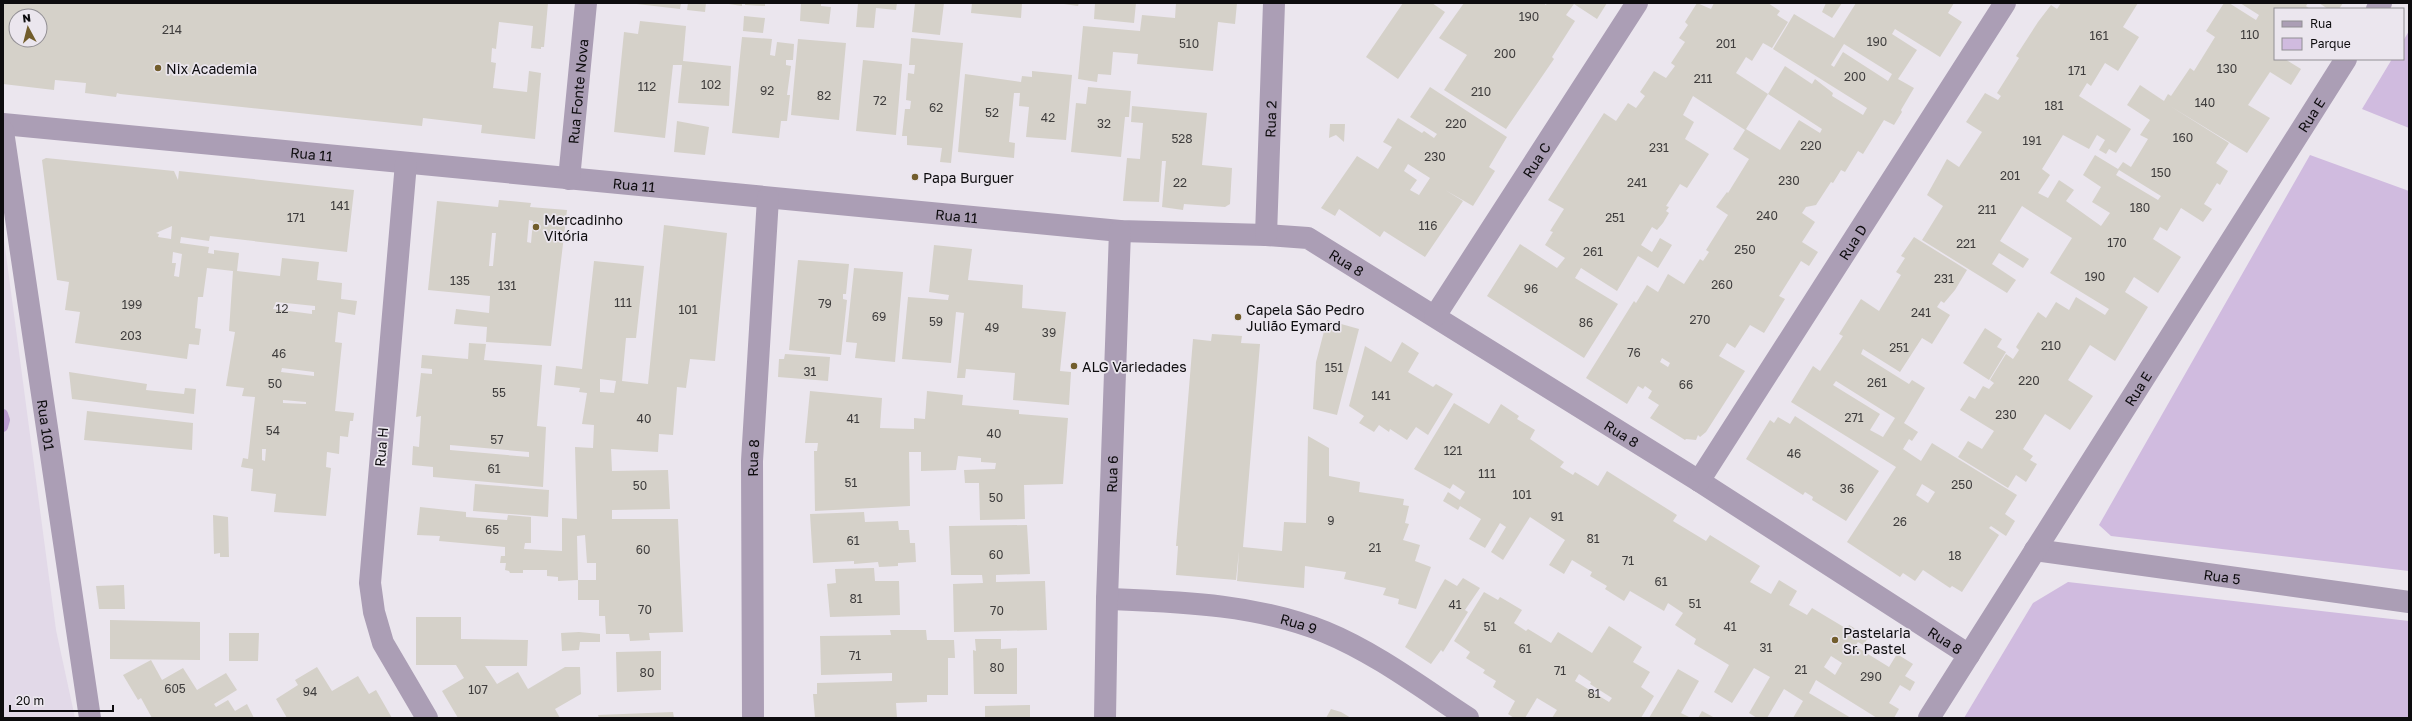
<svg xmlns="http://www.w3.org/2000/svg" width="2412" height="721" viewBox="0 0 2412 721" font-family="'Golos Text',sans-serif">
<rect width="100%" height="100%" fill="#ebe6ee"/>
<!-- built -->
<path fill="#e2d9e8" d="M3,232L56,630L75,718H3Z"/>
<!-- green -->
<path fill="#d0bbdf" d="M2409,31V128L2362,109L2392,59H2403V41Z
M2310,155L2409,191V571L2111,536L2099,525Z
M2068,582L2409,621V718H1964L2033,603Z"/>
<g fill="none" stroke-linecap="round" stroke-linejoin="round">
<!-- stream -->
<path stroke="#bea0d3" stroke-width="10" d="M3,414L5,420L3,427"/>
</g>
<!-- building -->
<path fill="#d5d1c9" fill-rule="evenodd" d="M3,3H548L544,47H541V49L531,48L533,26L499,22L496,49L492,48L491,62L496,63L493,88L527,92L529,71L541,73L535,139L481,133L482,125L423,118L422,126L120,94L117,93L116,97L85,93L86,83L55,80L54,90L3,84ZM16,16H40V40H16Z
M628,3H681L680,9Z
M688,3H706L705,12L687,10Z
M722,3H742V6Z
M745,3H765V6L745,5Z
M801,3H821V6L831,7L829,24L800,21Z
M858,3H897L896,10L876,8L874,28L856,27Z
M915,3H944L940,35L912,32Z
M972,3H1022L1021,18L971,13Z
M1057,3H1079L1078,6Z
M1095,3H1136L1134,23L1094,19Z
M1176,3H1237L1235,24L1218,22L1213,71L1137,64L1138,54L1113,52L1111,75L1098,74L1097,82L1078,79L1083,26L1140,31L1142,15L1175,18Z
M1403,3H1432L1445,12L1398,79L1366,57Z
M1464,3H1543L1546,5L1547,3H1607L1597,19L1574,4L1566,15L1575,21L1552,57L1554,59L1506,129L1444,90L1467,55L1439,38Z
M1697,3L1711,9L1714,3H1768L1780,11L1777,15L1788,22L1772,48L1763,43L1752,61L1746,57L1736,73L1768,94L1746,129L1780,150L1799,120L1820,133L1822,129L1768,94L1785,66L1812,84L1815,79L1833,93L1832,96L1863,115L1867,108L1773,49L1794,14L1834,38L1856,3H1954L1948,13L1962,22L1940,57L1895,29L1892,34L1917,50L1898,79L1914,88L1901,110L1902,112L1894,125L1884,120L1863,154L1858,151L1845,172L1841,170L1833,183L1831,182L1816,205L1806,207L1802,213L1815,222L1802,242L1818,252L1809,266L1801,261L1779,296L1785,299L1764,333L1750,325L1735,348L1727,343L1719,356L1745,371L1706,432L1700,437L1698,435L1696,440L1686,439L1685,440L1650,418L1659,405L1648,398L1652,391L1645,386L1643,389L1638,386L1627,404L1586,378L1634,301L1636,303L1647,285L1658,292L1668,274L1684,284L1700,259L1703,261L1709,252L1706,250L1728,215L1716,207L1727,192L1728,193L1749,159L1733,149L1745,130L1693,96L1683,115L1694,122L1685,139L1709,154L1687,188L1680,184L1666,206L1669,207L1666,211L1669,213L1663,223L1657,230L1652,227L1641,245L1652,252L1660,238L1672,245L1658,268L1638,256L1617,291L1581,268L1575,278L1618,304L1584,358L1487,296L1520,244L1557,268L1565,258L1545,245L1553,232L1550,231L1564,209L1548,200L1604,113L1616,121L1628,103L1636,108L1645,96L1640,92L1654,71L1666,78L1675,66L1671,63L1685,42L1679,38L1688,25L1685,22ZM1844,44L1892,74L1888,81L1843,52L1834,67L1831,65ZM1662,358L1670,363L1668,367L1660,362Z
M1826,3H1842L1832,18L1822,12Z
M2061,3H2138L2123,27L2139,37L2118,71L2105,63L2091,86L2087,83L2079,96L2131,129L2116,153L2109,149L2106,154L2099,150L2105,140L2097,135L2089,149L2063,135L2042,169L2050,175L2038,193L2048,198L2059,180L2074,190L2066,201L2101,226L2110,213L2092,202L2101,187L2083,175L2095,155L2118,169L2123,162L2131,167L2148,139L2140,135L2150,120L2127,105L2140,85L2164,101L2168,94L2171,96L2190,68L2194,71L2215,37L2206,31L2224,3H2229L2256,20L2259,15L2240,3H2308L2306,6L2310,9H2275V59H2285L2301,69L2291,85L2270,72L2248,105L2270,118L2247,153L2170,106L2229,143L2216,163L2228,171L2220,185L2217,183L2204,204L2212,209L2203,222L2181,208L2167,231L2160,227L2153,239L2181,257L2158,293L2134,277L2125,292L2148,307L2115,361L2090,345L2068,380L2093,396L2070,430L2045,414L2023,449L2033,456L2030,460L2037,464L2026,482L2016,475L2008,488L1958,457L1968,441L1982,449L1994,431L1960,410L1969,396L1975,399L1983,386L1989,389L1994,383L1990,380L2006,354L2013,359L2019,350L2016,347L2038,312L2046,318L2056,302L2069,310L2076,297L2105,315L2109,309L2050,273L2072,238L2022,206L2000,241L2029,259L2023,268L1999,253L1992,264L2016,280L2007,293L1922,240L1943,206L1927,195L1947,159L1959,167L1982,132L1966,122L1985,93L1998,100L2001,96L1997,93L2019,58L2016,56L2038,22L2051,5L2057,9ZM2119,170L2161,196L2158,200L2116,175Z
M2319,3H2343L2339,9H2328Z
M744,16L765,18L763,33L743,31Z
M640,21L686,26L683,61L731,66L729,106L678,103L682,65H673L665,138L614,132L624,32L638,34Z
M742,37L772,39L770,55L775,56L777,42L794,44L793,60H786V65L791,66L787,95H790L787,121H781L779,138L732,133Z
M911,38L963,43L951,163L940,162L942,148L907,145V136H902L905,109H910L911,101L906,100L908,73L914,74L915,65H909Z
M798,39L846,43L839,120L791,115Z
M863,60L902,64L896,135L856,131Z
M1032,71L1072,75L1066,140L1026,137L1029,107L1019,106L1020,93H1014L1009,142L1015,143L1014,158L958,152L965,74L1021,82L1022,76L1032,77Z
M1088,87L1131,91L1129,117H1125L1121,157L1071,152L1076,103L1086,104Z
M1430,87L1507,137L1489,167L1495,171L1473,206L1445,190L1463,201L1425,257L1384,231L1380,237L1339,209L1335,216L1321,208L1357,156L1378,169L1392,147L1383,142L1398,118L1422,133L1424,131L1434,138L1437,134L1410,117ZM1408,164L1430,178L1419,195L1410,190L1417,180L1404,171Z
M1132,106L1207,113L1202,165L1232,168L1230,204L1225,207L1184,204L1183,210L1162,207L1166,161H1162L1159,202L1123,201L1127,158L1140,159L1143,123L1131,122Z
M677,121L709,127L705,155L674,152Z
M1330,124H1345L1344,142L1336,135L1329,138Z
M46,158L174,171L178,180L179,171L354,190L347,252L210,236L209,241L181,237L180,243L209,247L208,253L214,254V250L239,253L237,271L280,276L282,258L319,262L317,280L342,283L341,299L357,301L355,315L338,312L335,342L342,343L335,411L354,413L353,421H350L348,437L340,436L339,454L327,452L326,467L331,468L326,516L274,512L276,494L251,491L253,469L241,467L243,458L248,459L255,397L242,396L244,388L226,386L235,332L229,331L233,271L207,268L203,297H198L195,328L201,329L199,345L189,344L187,359L75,343L80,312L65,310L69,282L57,280L42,160ZM172,226L171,239L158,237L159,234L156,233ZM173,252L182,254L179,277L174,276L176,263H172ZM276,302L315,306V310H312V314L273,309ZM282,368L314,372V376L281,372ZM283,400L306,402V404L283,403ZM262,449H266L265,461L262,460Z
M499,200L531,203L530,207L567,210L551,346L486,342L487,327L454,324L456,309L489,313L490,296L428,290L437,201L498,207ZM529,220L533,221L531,243L527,242ZM492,233H496L493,266H489Z
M664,225L727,233L715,361L690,359L686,388L677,387L673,435L659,434L658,452L611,449L612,471L668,470L670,509L612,510V519H678L683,632L649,633L650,640L630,641L629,634H606L605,616H599V600H578V580H596V563H587L585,535L577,536L578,580L558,581V577L547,576V570H523V573H510L509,571L505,570L506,563H500L501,556H505V547L439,541L440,536L417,535L420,507L466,512V517L507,520L508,515L531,517V543H525L524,549L562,551V518L577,519L575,447L593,448L594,425L582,424L587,393L579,392L580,388L554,385L556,366L582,369L594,261L644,266L636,338H626L622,381L648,384ZM600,379L616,381L614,393L600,392Z
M1914,237L1967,270L1955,290L1944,303L1941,301L1937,307L1950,315L1932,344L1922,338L1900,372L1863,349L1861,354L1909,384L1912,380L1925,388L1904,423L1918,432L1912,441L1909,439L1903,449L1921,461L1932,443L2017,495L2005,514L2015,521L2006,536L1991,526L1989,528L1999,535L1962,592L1952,586L1950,588L1923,570L1915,581L1903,573L1900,577L1847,542L1896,467L1791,402L1813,366L1820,371L1843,336L1839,334L1861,299L1879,311L1901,275L1896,272L1905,258L1901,256ZM1836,381L1895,418L1883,437L1870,430L1880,414L1833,385ZM1922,484L1935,492L1928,503L1916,495Z
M934,245L972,249L968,280L1023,285L1022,308L1066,312L1060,371L1071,372L1069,405L1013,400L1015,373L966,369L965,378H957L964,313L956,312L951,363L902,359L908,297L948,300L949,295L929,292Z
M798,260L849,264L846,294H843V299L847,300L841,355L789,350Z
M854,268L903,272L895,362L855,358L857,343L846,342Z
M1327,320L1359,329L1337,415L1313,409L1316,362Z
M1985,328L2002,339L1997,347L2006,352L1989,380L1963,363Z
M1212,334L1242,336L1241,343L1260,344L1243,547L1282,551L1284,522L1306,523L1308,436L1329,448V476L1360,482L1359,492L1404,499L1403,505L1409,506L1405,523L1409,524L1403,540L1420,545L1415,561L1431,567L1416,609L1398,604L1399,599L1383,595L1386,588L1344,579L1346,572L1305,566L1304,588L1237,581L1239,551L1236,580L1176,575L1178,546H1176L1193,339L1211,341Z
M1402,342L1419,353L1408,372L1433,387L1436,384L1453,394L1428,435L1416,427L1407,440L1390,429L1389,432L1379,425L1374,432L1359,423L1364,416L1349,406L1365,346L1391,362Z
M469,343L486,344L484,360L542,365L537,426L546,427L543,487L433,477V467L412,465L413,446L419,447L421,416L416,417L421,373L432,374V369L421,368L422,355L468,359ZM450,445L529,452V457L450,450Z
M785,354L830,357L828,381L778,377L779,359H784Z
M69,372L147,384L146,390L184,394L185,388L196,389L194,414L72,399Z
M810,391L882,398L880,428L914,429V418L925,419L927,391L963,395L962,405L1019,410V414L1068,418L1063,484L1024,485L1025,519L980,520L979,483H965L964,470L995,469L996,463L981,462V458L958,456L956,470L921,471V452H909L910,506L815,511L814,451H817L818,443H805Z
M1454,403L1489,424L1501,404L1519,416L1517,419L1535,430L1530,439L1564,462L1560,467L1573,475L1575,472L1598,486L1607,471L1677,515L1673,521L1706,541L1710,535L1760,566L1750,582L1771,594L1779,580L1797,591L1789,605L1807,615L1812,608L1847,629L1849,625L1869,637L1863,645L1858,642L1855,646L1889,667L1897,654L1913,664L1905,676L1915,682L1910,691L1900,685L1889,703L1899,709L1894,718H1877L1816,680L1809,693L1851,718H1793L1803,701L1784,689L1767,718H1757L1749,713L1770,677L1754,668L1732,703L1714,692L1729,665L1694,644L1696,639L1675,625L1683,613L1668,603L1664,611L1630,591L1624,601L1605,589L1607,586L1590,576L1592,572L1572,560L1564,574L1549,565L1565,540L1530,517L1503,560L1491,552L1506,527L1500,523L1485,548L1469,539L1481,519L1460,506L1458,510L1443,501L1448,492L1460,500L1465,492L1453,484L1450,489L1414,469ZM1831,656L1842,663L1835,675L1824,667Z
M87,411L193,423L192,450L84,440Z
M1795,416L1879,471L1846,521L1812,500L1813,497L1805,492L1803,495L1746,459L1770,420L1774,423L1778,417L1790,424Z
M475,484L549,490L548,517L473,511Z
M864,512L865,522L898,521L899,530H909L910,543H915L916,562L898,563V566L879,567L878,562L854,564V561L813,563L810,514Z
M213,515L228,517L229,557H220V553L214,554Z
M1027,525L1030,574L996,575V582L1045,581L1047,630L954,632L953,584L983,583L982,575H951L949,526Z
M874,568L875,581H899L900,615L830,617L827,584L836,583L835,569Z
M1463,578L1480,588L1465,610L1468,612L1443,652L1441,650L1431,664L1405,647L1445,579L1457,586Z
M124,585L125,609H99L96,586Z
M1484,592L1498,600L1500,597L1522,610L1514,623L1526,631L1528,629L1551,643L1558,632L1592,653L1609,626L1642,647L1633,662L1650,672L1641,687L1654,696L1641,718H1552L1557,710L1537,698L1525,718H1514L1508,714L1515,701L1493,687L1496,681L1483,673L1485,670L1466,658L1470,652L1454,641ZM1579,674L1591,682L1590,684L1612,698L1609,702L1575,681Z
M416,617H461V639L528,640L527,666H485L497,684L518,672L528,689L565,667H580L581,694L555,709L560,718H458L442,691L464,678L456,665H416Z
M110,620L200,622V660L110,659Z
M890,630H926L927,640H954L955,658H948V695H927V702L896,703L897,718H815L813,694H817V683L892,681V673L821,675L820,636L891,635Z
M579,632L600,634V642H580L579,650L562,651L561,633Z
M229,633H259L258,661H229Z
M975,639H1001V649L1017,648V694H974L973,650L976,651Z
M661,651V690L617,692L616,652Z
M151,660L162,680L183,668L197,690L226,673L237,690L214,704L216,707L228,700L235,711L247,704L254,718H152L141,698L138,700L123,675Z
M317,667L332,691L358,676L369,694L376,690L392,718H287L276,699L298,685L295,680Z
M1678,669L1699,681L1681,713L1691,718H1649Z
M1030,705V718H985V706Z
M1331,709L1341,712L1351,718H1326Z
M1702,711L1715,718H1698Z
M673,712L674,718H599L598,715Z"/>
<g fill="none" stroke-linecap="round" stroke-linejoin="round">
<!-- street -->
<g stroke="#ab9eb5" stroke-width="22">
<path d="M2377,9L2381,3"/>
<path id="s1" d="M3,124L1120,231L1266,235L1308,238L1699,481L1969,655"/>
<path id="s2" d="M3,131L90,718"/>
<path d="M406,163L370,583L374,612L383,643L427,718"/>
<path id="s3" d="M569,179L586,3"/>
<path id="s4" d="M1266,235L1274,3"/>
<path id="s5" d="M1435,316L1637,3"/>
<path id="s6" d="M1699,481L2005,3"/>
<path id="s7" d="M2035,550L2409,602"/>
<path id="s8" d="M1107,599C1180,602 1256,604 1325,632C1376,653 1422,688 1468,718"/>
<path id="s9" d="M753,718L752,461L768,198"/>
<path id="s10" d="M1105,718L1107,599L1120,231"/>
<path id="s11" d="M1929,718L2346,59"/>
</g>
</g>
<!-- markers -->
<g fill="#725d2c" stroke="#ebe6ee" stroke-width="1.5">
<circle cx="158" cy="68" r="4"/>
<circle cx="915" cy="177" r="4"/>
<circle cx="536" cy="227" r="4"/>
<circle cx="1238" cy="317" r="4"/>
<circle cx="1074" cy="366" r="4"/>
<circle cx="1835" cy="640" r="4"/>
</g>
<g text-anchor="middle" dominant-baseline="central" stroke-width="3.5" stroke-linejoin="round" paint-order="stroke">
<!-- number labels -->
<g font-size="12" fill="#3f3d3d">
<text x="1529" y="16">190</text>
<text x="172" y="29">214</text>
<text x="2250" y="34">110</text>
<text x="2099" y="35">161</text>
<text x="1877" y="41">190</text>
<text x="1189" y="43">510</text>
<text x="1726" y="43">201</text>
<text x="1505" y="53">200</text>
<text x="2227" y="68">130</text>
<text x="2077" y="70">171</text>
<text x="1855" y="76">200</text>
<text x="1703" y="78">211</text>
<text x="711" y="84">102</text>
<text x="647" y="86">112</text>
<text x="767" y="90">92</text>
<text x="1481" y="91">210</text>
<text x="824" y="95">82</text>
<text x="880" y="100">72</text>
<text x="2205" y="102">140</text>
<text x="2054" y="105">181</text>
<text x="936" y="107">62</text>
<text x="992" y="112">52</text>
<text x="1048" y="117">42</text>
<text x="1104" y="123">32</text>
<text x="1456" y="123">220</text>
<text x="2183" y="137">160</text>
<text x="1182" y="138">528</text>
<text x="2032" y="140">191</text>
<text x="1811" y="145">220</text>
<text x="1659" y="147">231</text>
<text x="1435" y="156">230</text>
<text x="2161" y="172">150</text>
<text x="2010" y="175">201</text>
<text x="1789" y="180">230</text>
<text x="1180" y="182">22</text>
<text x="1637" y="182">241</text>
<text x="340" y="205">141</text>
<text x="2140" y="207">180</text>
<text x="1987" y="209">211</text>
<text x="1767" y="215">240</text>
<text x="296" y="217">171</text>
<text x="1615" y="217">251</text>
<text x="1428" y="225">116</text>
<text x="2117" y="242">170</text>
<text x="1966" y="243">221</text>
<text x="1745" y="249">250</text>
<text x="1593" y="251">261</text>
<text x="2095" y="276">190</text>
<text x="1944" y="278">231</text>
<text x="460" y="280">135</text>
<text x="1722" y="284">260</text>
<text x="507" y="285">131</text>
<text x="1531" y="288">96</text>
<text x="623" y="302">111</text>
<text x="825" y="303">79</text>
<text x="132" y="304">199</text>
<text x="282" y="308">12</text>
<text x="688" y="309">101</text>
<text x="1921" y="312">241</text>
<text x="879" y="316">69</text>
<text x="1700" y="319">270</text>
<text x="936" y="321">59</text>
<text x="1586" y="322">86</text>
<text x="992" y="327">49</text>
<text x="1049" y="332">39</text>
<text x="131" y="335">203</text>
<text x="2051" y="345">210</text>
<text x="1899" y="347">251</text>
<text x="1634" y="352">76</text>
<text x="279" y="353">46</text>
<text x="1334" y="367">151</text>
<text x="810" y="371">31</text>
<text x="2029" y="380">220</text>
<text x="1877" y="382">261</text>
<text x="275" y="383">50</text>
<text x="1686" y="384">66</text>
<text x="499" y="392">55</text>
<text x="1381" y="395">141</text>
<text x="2006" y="414">230</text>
<text x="1854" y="417">271</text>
<text x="644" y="418">40</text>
<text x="853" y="418">41</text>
<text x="273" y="430">54</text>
<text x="994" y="433">40</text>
<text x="497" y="439">57</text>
<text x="1453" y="450">121</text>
<text x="1794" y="453">46</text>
<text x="494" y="468">61</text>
<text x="1487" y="473">111</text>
<text x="851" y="482">51</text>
<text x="1962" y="484">250</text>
<text x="640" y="485">50</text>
<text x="1847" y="488">36</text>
<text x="1522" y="494">101</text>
<text x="996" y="497">50</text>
<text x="1557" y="516">91</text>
<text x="1331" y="520">9</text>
<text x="1900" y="521">26</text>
<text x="492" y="529">65</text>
<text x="1593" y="538">81</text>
<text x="853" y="540">61</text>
<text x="1375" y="547">21</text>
<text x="643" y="549">60</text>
<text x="996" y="554">60</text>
<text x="1955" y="555">18</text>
<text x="1628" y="560">71</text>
<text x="1661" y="581">61</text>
<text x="856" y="598">81</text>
<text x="1695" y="603">51</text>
<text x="1455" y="604">41</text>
<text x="645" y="609">70</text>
<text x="997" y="610">70</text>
<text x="1490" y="626">51</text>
<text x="1730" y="626">41</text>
<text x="1766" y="647">31</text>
<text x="1525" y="648">61</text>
<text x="855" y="655">71</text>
<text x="997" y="667">80</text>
<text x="1801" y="669">21</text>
<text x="1560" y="670">71</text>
<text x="647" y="672">80</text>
<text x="1871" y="676">290</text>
<text x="175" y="688">605</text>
<text x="478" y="689">107</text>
<text x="310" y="691">94</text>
<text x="1594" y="693">81</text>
</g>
<!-- poi labels -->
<g font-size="14" fill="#0d0c0e" stroke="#ebe6ee" text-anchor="start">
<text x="166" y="68">Nix Academia</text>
<text x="923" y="177">Papa Burguer</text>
<text x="544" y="219">Mercadinho<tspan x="544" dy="16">Vitória</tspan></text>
<text x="1246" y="309">Capela São Pedro<tspan x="1246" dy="16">Julião Eymard</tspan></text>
<text x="1082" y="366">ALG Variedades</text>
<text x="1843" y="632">Pastelaria<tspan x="1843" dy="16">Sr. Pastel</tspan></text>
</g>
<!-- street labels -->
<g font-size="14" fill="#0d0c0e" stroke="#ebe6ee">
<text stroke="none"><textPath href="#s3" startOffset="88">Rua Fonte Nova</textPath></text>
<text stroke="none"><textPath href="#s11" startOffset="714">Rua E</textPath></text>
<text stroke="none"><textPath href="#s4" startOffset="116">Rua 2</textPath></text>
<text stroke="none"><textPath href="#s1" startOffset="310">Rua 11</textPath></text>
<text stroke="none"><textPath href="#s5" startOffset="186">Rua C</textPath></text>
<text stroke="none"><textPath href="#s1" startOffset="634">Rua 11</textPath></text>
<text stroke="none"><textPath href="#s1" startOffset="958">Rua 11</textPath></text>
<text stroke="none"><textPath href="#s6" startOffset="284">Rua D</textPath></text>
<text stroke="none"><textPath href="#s1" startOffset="1356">Rua 8</textPath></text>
<text stroke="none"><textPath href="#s11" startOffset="390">Rua E</textPath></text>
<text stroke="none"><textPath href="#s2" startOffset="297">Rua 101</textPath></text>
<text stroke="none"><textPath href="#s1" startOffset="1680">Rua 8</textPath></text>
<text transform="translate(381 447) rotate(-85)">Rua H</text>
<text stroke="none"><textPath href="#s9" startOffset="260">Rua 8</textPath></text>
<text stroke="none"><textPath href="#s10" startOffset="244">Rua 6</textPath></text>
<text stroke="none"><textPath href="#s7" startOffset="189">Rua 5</textPath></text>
<text stroke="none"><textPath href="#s8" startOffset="194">Rua 9</textPath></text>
<text stroke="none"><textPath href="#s1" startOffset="2064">Rua 8</textPath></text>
</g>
</g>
<!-- border -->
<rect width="2412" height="721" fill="none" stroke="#0d0c0e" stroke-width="8"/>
<!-- legend -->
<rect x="2274" y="8" width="130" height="52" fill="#ebe6ee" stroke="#928f94"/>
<rect x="2282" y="21" width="20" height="6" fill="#ab9eb5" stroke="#928f94"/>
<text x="2310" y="28" font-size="12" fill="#0d0c0e">Rua</text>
<rect x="2282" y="38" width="20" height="12" fill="#d0bbdf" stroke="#928f94"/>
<text x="2310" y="48" font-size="12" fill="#0d0c0e">Parque</text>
<!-- north arrow -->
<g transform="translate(28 28) rotate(353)"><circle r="19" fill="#ebe6ee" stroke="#928f94"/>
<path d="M0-3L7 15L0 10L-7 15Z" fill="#725d2c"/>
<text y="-6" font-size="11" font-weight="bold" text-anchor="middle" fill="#0d0c0e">N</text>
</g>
<!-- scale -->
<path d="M10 705v6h103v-6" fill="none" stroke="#0d0c0e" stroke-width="2"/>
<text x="16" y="705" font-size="12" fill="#0d0c0e" stroke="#ebe6ee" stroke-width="3" paint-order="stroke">20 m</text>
</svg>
